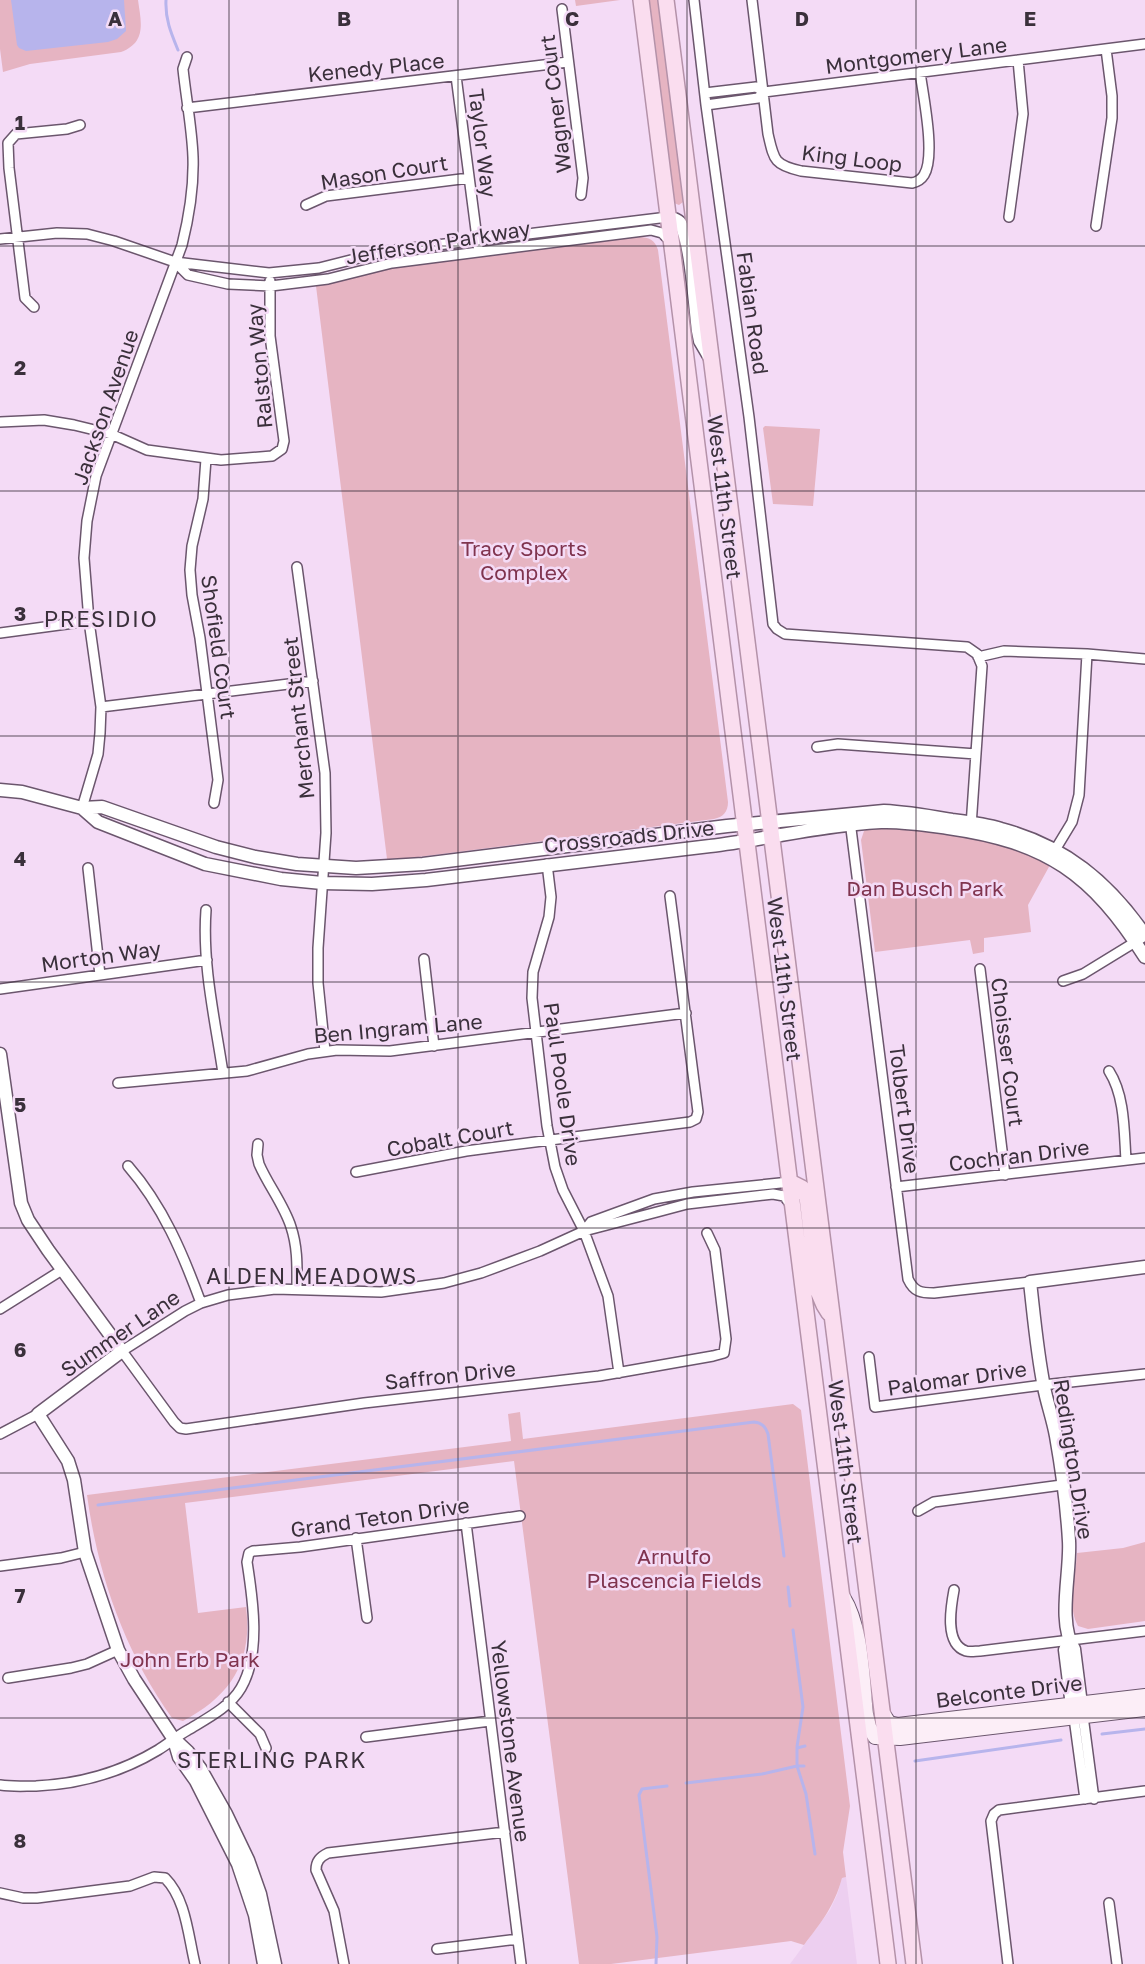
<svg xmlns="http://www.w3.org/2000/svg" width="1145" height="1964" viewBox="0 0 1145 1964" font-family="'Golos Text',sans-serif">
<rect width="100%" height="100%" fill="#f4dbf6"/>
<!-- built -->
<path fill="#edcff0" d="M846,1877L857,1964H790L830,1910L837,1895L842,1878Z"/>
<!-- green -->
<path fill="#e6b4c2" d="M0,0H138C141,22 147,42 121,52L30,64L3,72L0,49Z
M575,0H620L576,6Z
M647,0H658L682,192L683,202L679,205L674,203L663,121V111L660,101L655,50Z
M639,237C649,237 655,240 658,250L728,802C728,812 723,817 714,819L410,858L387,859L316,286L398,267Z
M765,426L820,429L813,506L773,504L763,428Z
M870,827C932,828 994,837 1050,865L1028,905L1031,932L984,938V952L973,954L970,940L875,952L861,840L864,831Z
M793,1404L801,1410L850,1806L843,1852L846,1877L842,1878C834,1907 822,1921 804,1945L791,1941L611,1964H579L514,1461L185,1503L198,1613L246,1607C253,1661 231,1696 183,1721L172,1718C125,1652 98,1576 87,1495L511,1441L508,1414L520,1412L523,1439Z
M1145,1542V1621L1088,1629L1078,1626C1066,1604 1076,1576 1077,1553L1123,1548Z"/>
<!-- water -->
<path fill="#b7b4ec" d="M11,0H124L126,31L117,39L108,42L26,51L19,48L17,45Z"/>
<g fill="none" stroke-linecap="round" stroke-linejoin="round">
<!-- stream -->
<path stroke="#b7b4ec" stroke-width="3" d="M166,0C165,19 171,33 178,50
M98,1505L754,1422C762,1423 765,1426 768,1434L784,1556
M788,1587L790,1606
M793,1630L803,1707L797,1747
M1102,1734L1145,1729
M915,1761L1061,1740
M804,1766H797L806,1794L815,1854
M686,1783L762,1774L797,1766V1748L805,1746
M656,1964L657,1937L639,1795L642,1789L667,1786"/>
<defs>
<path id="minor" d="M694,0L706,105L749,417L773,624L777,629L785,634L967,647L977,654L982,666L971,826
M752,0L768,134C774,160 774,165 801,171L912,183C917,182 921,180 924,175C936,156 923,95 920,72
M562,9L583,178L581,195
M456,76L478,246
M705,93L756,87L764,92
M706,105L758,98L764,92L1145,44
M187,108L568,62
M306,205L326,196L469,178
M1009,217L1023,114L1018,60
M1096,226L1112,118V96L1106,49
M0,239L57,233L87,234L114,241L175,262L269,273L319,268L387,251L668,217
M175,262L188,275L228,284L271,286L328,279L392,263L651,230L662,233L671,242
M34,307L25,298L9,168L8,143L16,134L67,129L80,125
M0,422L44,420L74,425L111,434L147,450L221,460L272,456L282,449L284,441L270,336V281
M206,459L203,499L192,546L190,570L192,595L200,638L218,780L214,803
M297,567L325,773L326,833L318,948V983L325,1051
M0,633L89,621
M978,657L1004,651L1087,654L1145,659
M101,707L313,681
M817,747L838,744L976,754
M82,808L98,754L100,733L101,707L89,621L84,558L87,521L96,476L182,245C189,217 194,187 193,157C192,128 186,98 183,69L187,57
M850,821L908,1279C914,1292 921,1293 934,1293L1030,1282
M1052,855L1072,822L1079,795L1087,654
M547,864L551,897L549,917L533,972L532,998L547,1126L555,1167L563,1190L584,1231L608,1296L619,1373
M88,868L100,975
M206,910C202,964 215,1020 223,1073
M424,959L434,1046
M980,969L1005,1175
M1063,981L1083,974L1145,936
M0,989L207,960
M1109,1071C1125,1096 1124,1131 1126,1160
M118,1083L247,1071L308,1054L337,1050L390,1051L686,1013
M258,1144L257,1155L259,1164C268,1185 284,1205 291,1227C298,1248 297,1268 297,1289
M128,1166C163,1206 183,1254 201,1303
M356,1172L466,1151L690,1122L696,1119L698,1112L670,896
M896,1187L1145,1158
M584,1231L591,1222L654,1199L693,1192L790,1182
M707,1233L715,1250L726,1339L724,1353L713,1356L599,1376L364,1403L186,1429L180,1428L174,1422L122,1351L185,1311L201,1303L228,1295L275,1289L381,1292L444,1283L481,1273L540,1251L584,1231L657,1212L687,1204L773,1194L784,1196L791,1205
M0,1309L62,1270
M869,1357L875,1407L1043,1385L1145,1374
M0,1434L38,1414
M918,1511L934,1502L1062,1485
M466,1523L521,1964
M356,1538L367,1618
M0,1566L61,1558L85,1552
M954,1590C951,1606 944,1644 966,1651C970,1652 976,1651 980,1651L1145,1631
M8,1678L71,1668L87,1664L118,1650
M228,1702L260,1734L266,1748
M1083,1716L1094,1799
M1074,1718L1085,1799
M366,1737L490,1721
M0,1785C12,1787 24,1786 36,1786C80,1784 120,1773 158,1750C168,1744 177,1736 188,1730C206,1719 230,1707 241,1688C261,1654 253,1600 247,1562L249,1553L253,1551L300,1547L520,1516
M0,1893L23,1898H37L130,1886L154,1877L165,1878C186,1899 188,1935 195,1964
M1109,1903L1117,1964
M437,1949L518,1939
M344,1964L334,1911L316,1870C316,1861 320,1857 328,1853L505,1832
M1008,1964L991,1821L994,1814L999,1810L1145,1791"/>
<path id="tertiary" d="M668,217C672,219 678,219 680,223C691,241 695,308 698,331L700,341L710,358
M0,790L22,792L82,808L102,807L216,847L255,857L297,864L356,868L423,864L727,826L884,811C907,812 929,816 952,820C968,822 985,824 1001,829C1065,846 1108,882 1145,935
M82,808L98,822L205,864L281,879L322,883L372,884L426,880C520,868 615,858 710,846C767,839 823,825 881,822C903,821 926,825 948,828C1047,842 1092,874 1145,957
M0,1054L21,1203L28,1220L48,1250L122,1351L38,1414L68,1461L74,1480L85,1552L118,1650L134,1679L173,1738L188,1752L200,1768L226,1814L248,1860L260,1894L275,1964
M1069,1641L1065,1650L1073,1714
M1082,1712L1074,1649C1057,1622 1071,1572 1069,1541C1067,1506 1062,1470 1056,1436C1053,1419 1047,1403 1044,1387C1037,1352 1034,1317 1030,1282L1145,1267
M174,1740L179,1757L196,1781L238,1864L255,1915L264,1964"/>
<path id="secondary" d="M843,1597C862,1627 862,1678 866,1714L869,1727L875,1737L900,1738L1145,1709
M883,1714L889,1723L898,1725L1145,1696"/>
<path id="primary" d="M641,0L888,1964
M666,0L914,1964
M790,1182L802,1188L807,1197L818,1291L824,1305L829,1313"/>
</defs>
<!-- minor casing -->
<use href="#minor" stroke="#6b566d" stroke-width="12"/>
<!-- tertiary casing -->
<use href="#tertiary" stroke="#6b566d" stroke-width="15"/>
<!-- secondary casing -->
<use href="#secondary" stroke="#6b566d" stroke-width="16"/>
<!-- primary casing -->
<use href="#primary" stroke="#b492a9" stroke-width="18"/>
<!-- minor -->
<use href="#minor" stroke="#fff" stroke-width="9"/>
<!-- tertiary -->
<use href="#tertiary" stroke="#fff" stroke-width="12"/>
<!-- secondary -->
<use href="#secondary" stroke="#fceef7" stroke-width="14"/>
<!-- primary -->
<use href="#primary" stroke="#faddef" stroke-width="15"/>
</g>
<!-- grid -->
<path fill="none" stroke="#3a303b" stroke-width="1.5" stroke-opacity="0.55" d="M229,0V1964M458,0V1964M687,0V1964M916,0V1964M0,246H1145M0,491H1145M0,736H1145M0,982H1145M0,1228H1145M0,1473H1145M0,1718H1145"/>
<g text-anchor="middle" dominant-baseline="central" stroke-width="5" stroke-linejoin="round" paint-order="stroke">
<!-- street labels -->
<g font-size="21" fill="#3a303b" stroke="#f4dbf6">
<text transform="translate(916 55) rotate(-7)">Montgomery Lane</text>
<text transform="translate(376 67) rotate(-6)">Kenedy Place</text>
<text transform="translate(555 104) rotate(-97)">Wagner Court</text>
<text transform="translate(483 143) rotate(83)">Taylor Way</text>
<text transform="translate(852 158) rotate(7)">King Loop</text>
<text transform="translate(384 172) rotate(-9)">Mason Court</text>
<text transform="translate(438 242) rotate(-9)">Jefferson Parkway</text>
<text transform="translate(753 313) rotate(82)">Fabian Road</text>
<text transform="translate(259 366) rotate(-95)">Ralston Way</text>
<text transform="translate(105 407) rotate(-71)">Jackson Avenue</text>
<text transform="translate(725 497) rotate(83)">West 11th Street</text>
<text transform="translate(219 647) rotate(82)">Shofield Court</text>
<text transform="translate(298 718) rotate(-96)">Merchant Street</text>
<text transform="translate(629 836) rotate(-6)">Crossroads Drive</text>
<text transform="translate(101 956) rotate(-8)">Morton Way</text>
<text transform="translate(785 979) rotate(83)">West 11th Street</text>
<text transform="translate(398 1028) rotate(-5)">Ben Ingram Lane</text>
<text transform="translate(1008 1052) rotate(83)">Choisser Court</text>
<text transform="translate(563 1084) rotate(82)">Paul Poole Drive</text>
<text transform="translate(905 1109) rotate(83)">Tolbert Drive</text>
<text transform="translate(450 1138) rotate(-10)">Cobalt Court</text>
<text transform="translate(1019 1155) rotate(-7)">Cochran Drive</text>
<text transform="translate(120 1333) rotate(-34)">Summer Lane</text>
<text transform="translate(450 1375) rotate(-6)">Saffron Drive</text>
<text transform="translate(957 1378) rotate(-8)">Palomar Drive</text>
<text transform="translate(1074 1459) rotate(81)">Redington Drive</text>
<text transform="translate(846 1462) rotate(83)">West 11th Street</text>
<text transform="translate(380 1517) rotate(-8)">Grand Teton Drive</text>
<text transform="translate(1009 1691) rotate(-7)">Belconte Drive</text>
<text transform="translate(511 1741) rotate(83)">Yellowstone Avenue</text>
</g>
<!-- park labels -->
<g font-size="21" fill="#80344f" stroke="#f4dbf6">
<text x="524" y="548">Tracy Sports<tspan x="524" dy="24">Complex</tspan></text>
<text x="925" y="888">Dan Busch Park</text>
<text x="674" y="1556">Arnulfo<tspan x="674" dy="24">Plascencia Fields</tspan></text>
<text x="190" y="1659">John Erb Park</text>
</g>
<!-- neighbourhood labels -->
<g font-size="22" letter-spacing="1.5" fill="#3a303b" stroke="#f4dbf6">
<text x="101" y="618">PRESIDIO</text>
<text x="312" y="1275">ALDEN MEADOWS</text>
<text x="272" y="1759">STERLING PARK</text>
</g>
</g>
<g font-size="20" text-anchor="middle" font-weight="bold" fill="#3a303b" stroke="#f4dbf6" stroke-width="5" stroke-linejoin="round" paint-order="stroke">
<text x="115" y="26">A</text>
<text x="344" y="26">B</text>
<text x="572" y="26">C</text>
<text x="802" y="26">D</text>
<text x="1030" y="26">E</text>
<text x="20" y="130">1</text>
<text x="20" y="375">2</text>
<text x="20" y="621">3</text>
<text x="20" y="866">4</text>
<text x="20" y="1112">5</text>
<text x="20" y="1357">6</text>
<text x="20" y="1603">7</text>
<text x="20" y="1848">8</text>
</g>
</svg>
